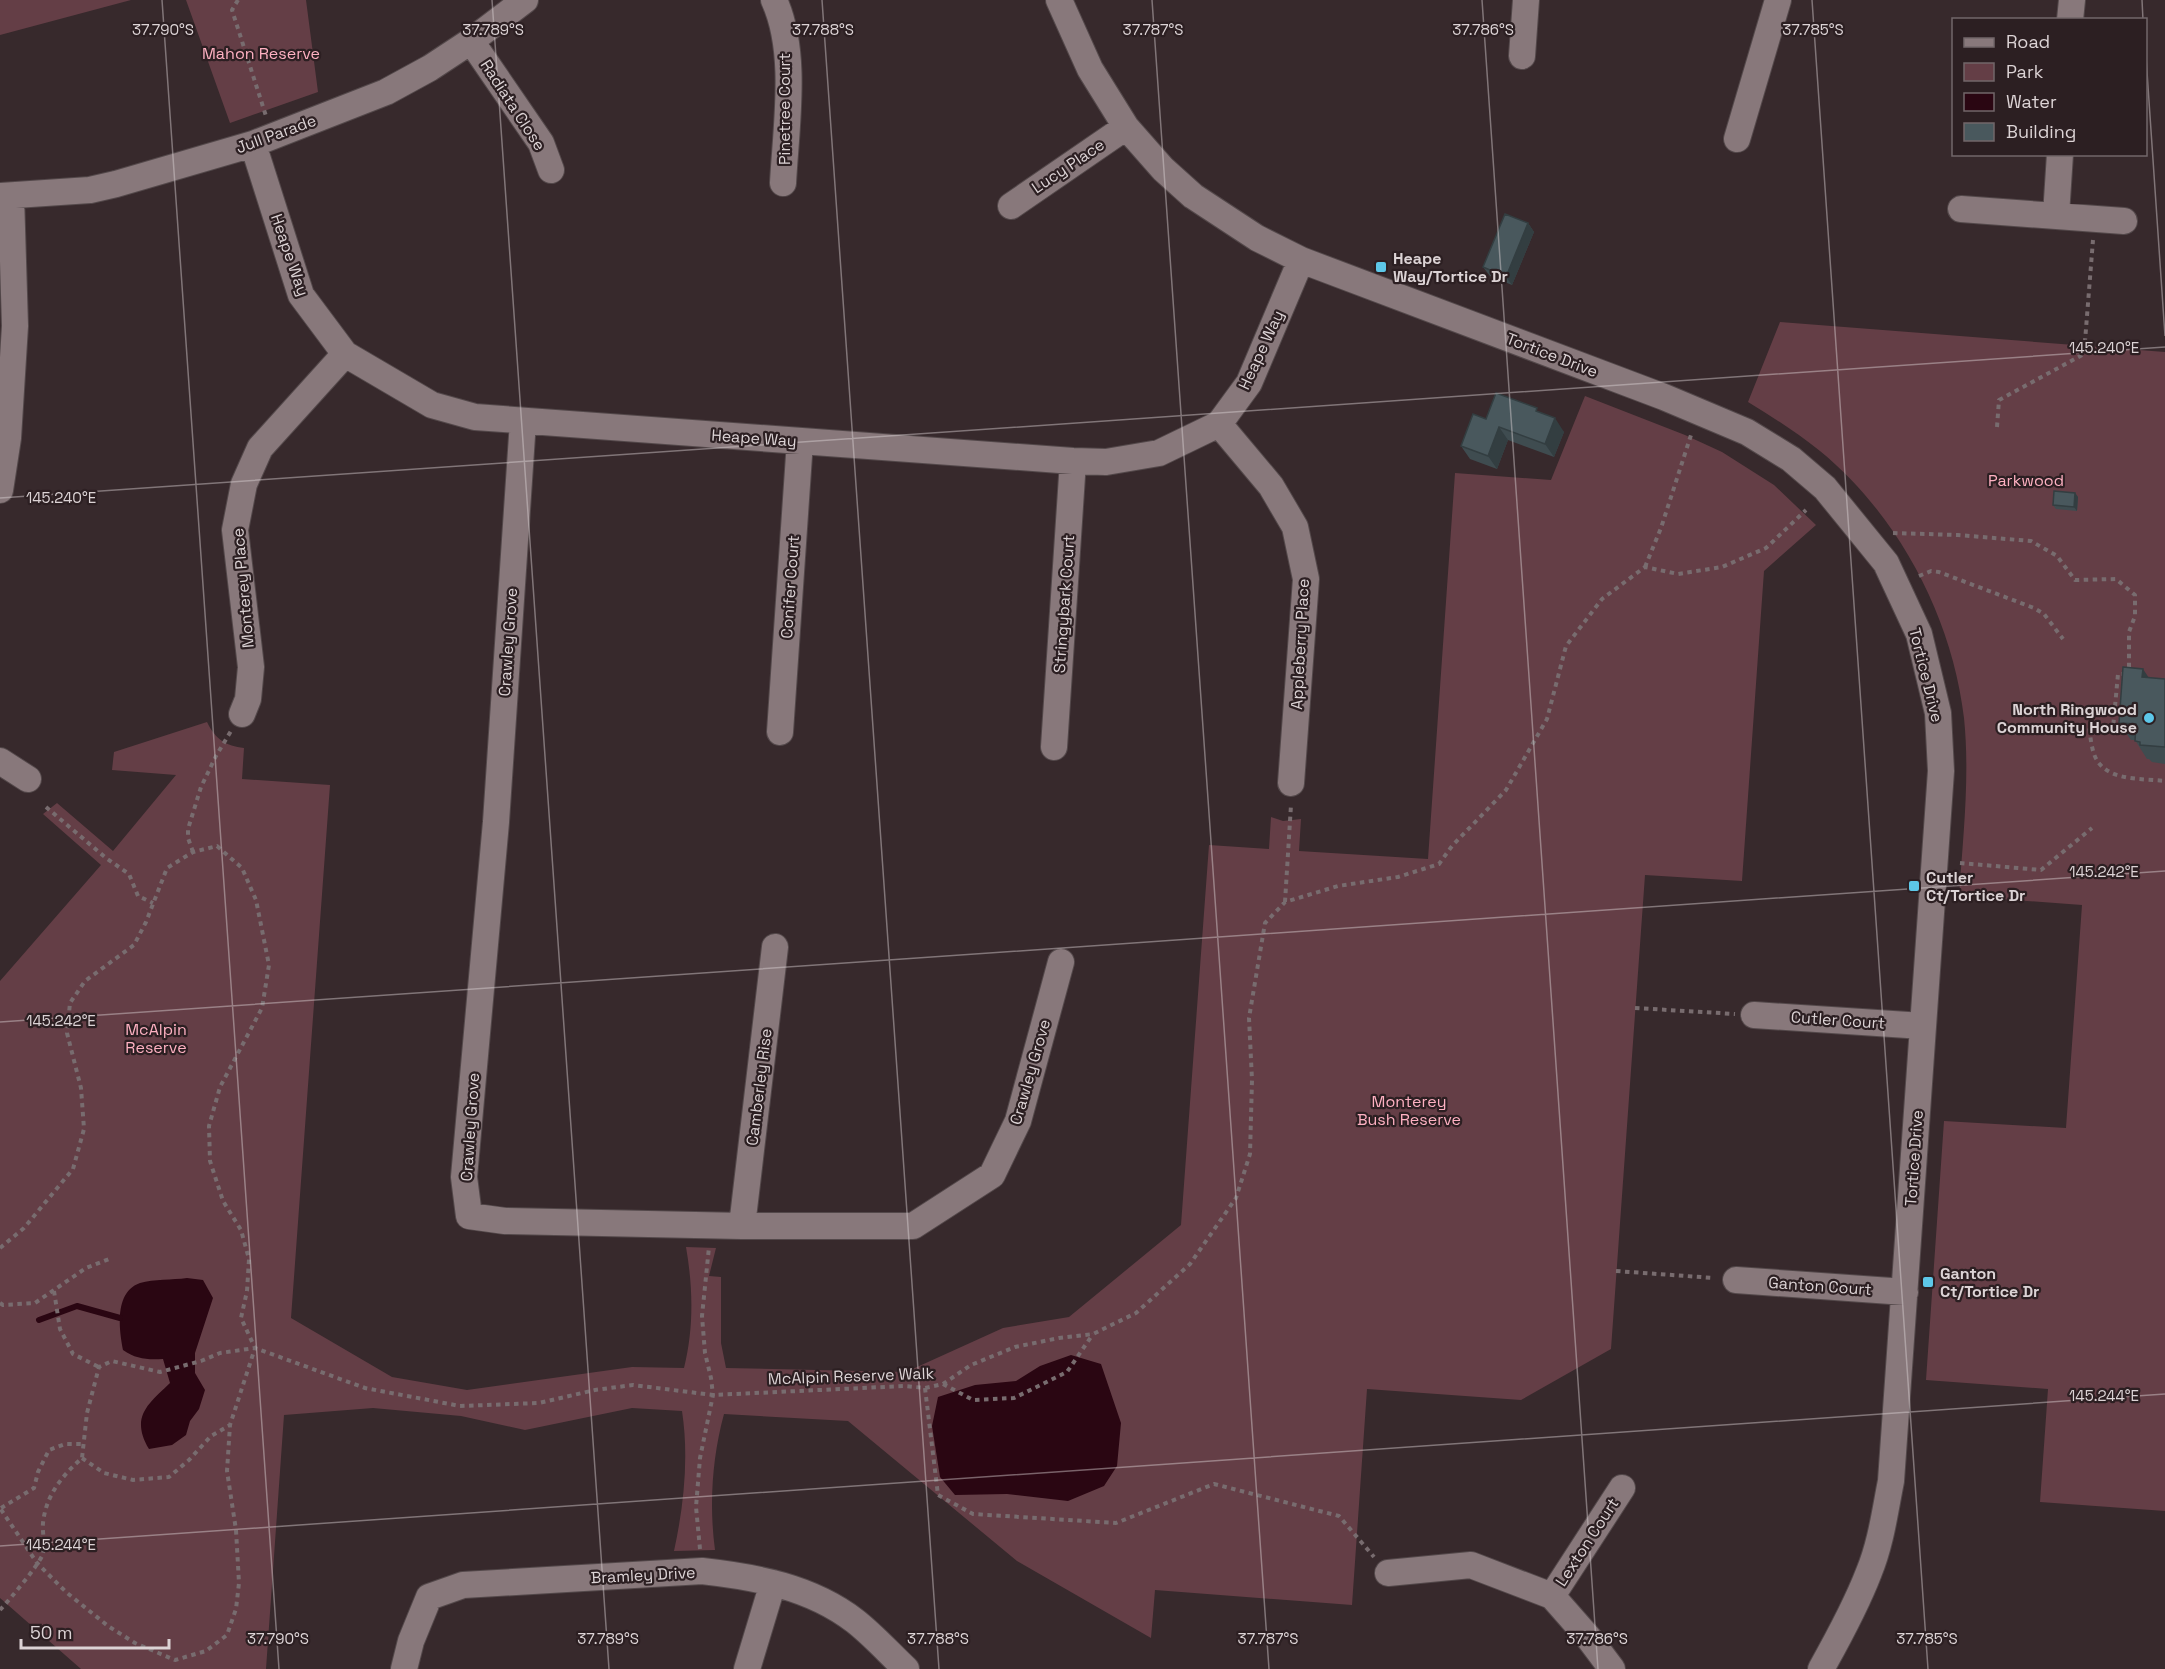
<svg xmlns="http://www.w3.org/2000/svg" width="2165" height="1669" viewBox="0 0 2165 1669" font-family="'Space Grotesk',sans-serif">
<rect width="100%" height="100%" fill="#37292c"/>
<!-- green -->
<path fill="#643e46" d="M0,0H131L0,35Z
M186,0H306L318,92L230,123Z
M1780,322L2165,352V1511L2040,1502L2048,1389L1926,1380L1944,1121L2066,1128L2082,905L1959,896C1963,837 1970,777 1964,718C1952,617 1899,516 1820,451C1797,433 1773,417 1748,402Z
M1585,396L1685,435L1722,452L1774,485L1816,525L1764,571L1742,881L1645,875L1611,1349L1521,1400L1367,1389L1352,1605L1155,1590L1151,1638L1017,1561L848,1421L724,1414C712,1458 709,1505 715,1550L674,1551C684,1505 689,1457 682,1411L632,1408L525,1430L461,1416L373,1408L284,1415L266,1669H81L0,1598V981L101,865L43,814L57,803L113,851L176,775L112,770L114,752L207,722C215,739 226,746 244,748L242,779L330,785L291,1318L392,1377L467,1390L632,1367L684,1368C694,1328 693,1287 686,1247L716,1248L709,1276L721,1277V1343L726,1368L906,1372L1003,1328L1069,1317L1181,1225L1209,845L1269,849L1271,817L1283,821L1301,819L1299,851L1428,859L1455,473L1551,480Z"/>
<!-- water -->
<path fill="#2a0612" d="M187,1278L203,1280L213,1298L195,1353V1373L205,1390L199,1409L190,1421L186,1435L172,1445L149,1449C130,1417 148,1404 170,1383L163,1359C147,1360 136,1359 123,1350C119,1330 114,1292 140,1283C154,1279 172,1280 187,1278Z
M1071,1355L1101,1364L1121,1423L1117,1466L1104,1486L1068,1501L1007,1494L955,1495L940,1477L932,1426L938,1397L975,1385L1016,1381L1040,1366Z"/>
<g fill="none" stroke-linecap="round" stroke-linejoin="round">
<!-- stream -->
<path stroke="#2a0612" stroke-width="6" d="M39,1320L77,1306L120,1318"/>
<defs>
<path id="minor" d="M774,0C798,52 786,126 783,183
M1059,0L1090,69L1126,127L1163,169L1193,196L1257,238L1301,260L1664,397L1747,432L1791,459L1825,488L1886,563L1919,634L1938,713L1941,771L1891,1481C1885,1511 1881,1543 1869,1572C1856,1606 1839,1637 1821,1669
M2070,20L2072,0
M471,41L541,143L551,170
M1522,56L1526,0
M1737,139L1778,0
M253,144L301,295L345,354L432,405L475,417L1073,461L1106,462L1159,453L1219,424L1249,383L1301,260
M0,196L90,190L116,184L253,144L386,92L430,68L471,41L525,0
M1011,206L1126,127
M1961,209L2124,221
M2056,215L2060,154
M523,421L496,822L464,1177L469,1216L505,1221L742,1226H913L992,1175L1018,1121L1061,962
M1219,424L1271,486L1295,527L1306,579L1291,783
M0,490L8,438L15,326L11,196
M242,714L248,699L251,667L235,530L244,484L260,448L345,354
M780,732L800,441
M1054,747L1073,461
M0,761L28,779
M1754,1015L1923,1026
M742,1226L775,947
M1736,1280L1905,1292
M1388,1573L1471,1565L1552,1596L1588,1637L1612,1669
M1552,1596L1622,1488
M404,1669L411,1641L429,1597L463,1585L702,1571C756,1577 811,1587 855,1621C873,1635 889,1653 906,1669
M747,1669L773,1583"/>
</defs>
<!-- minor casing -->
<use href="#minor" stroke="#53484a" stroke-width="28"/>
<!-- path -->
<path stroke="#786c6f" stroke-width="4" stroke-dasharray="4.5 4.5" stroke-linecap="butt" d="M238,0L232,10L266,116
M1997,427L1999,400L2084,354L2093,240
M1893,533L1958,535L2031,541L2057,556L2075,580L2116,579L2135,595V616L2129,632V670
M1645,567L1661,528L1691,435
M1919,576L1931,571L1939,572L2034,608L2044,614L2063,639
M2126,674H2118L2113,728L2089,725C2090,734 2091,745 2094,754C2104,782 2140,778 2165,781
M46,807L106,858L129,874L138,896L153,903
M193,852L188,838V829L201,787L216,756L231,731
M1960,863L2041,870L2092,828
M1285,902L1291,805
M1635,1008L1735,1014
M0,1248L24,1228L73,1169L84,1129L81,1088L67,1033L70,1003L85,981L134,945L146,922L167,868L193,852L217,846L242,868L256,900L269,965L262,1008L220,1087L209,1126L210,1161L223,1201L241,1230L249,1259L247,1291L241,1318L255,1348L230,1425L227,1471L236,1530L239,1583L236,1609L227,1635L206,1651L175,1660L135,1643L108,1626L66,1592L37,1563L0,1508
M1616,1271L1714,1278
M54,1291L60,1329L73,1354L99,1367
M0,1303L3,1305L35,1303L86,1268L109,1259
M943,1384L973,1400L1014,1398L1067,1372L1093,1334
M925,1388L938,1495L973,1514L1116,1523L1214,1484L1339,1516L1374,1557
M82,1458L104,1473L133,1480L169,1477L189,1460L211,1436L230,1425
M1,1508L34,1488L38,1472L49,1450L65,1444H84
M700,1549L696,1507L700,1458L713,1395L711,1378L705,1353L702,1316L709,1247
M0,1610C10,1599 37,1567 42,1556C46,1546 42,1533 43,1523C46,1495 62,1476 82,1458L87,1413L99,1367L112,1361L160,1372L201,1361L220,1353L255,1348L365,1388L460,1406L539,1403L595,1390L633,1385L713,1395L905,1386L925,1388L943,1384L971,1365L1015,1347L1059,1338L1093,1334L1136,1313L1190,1264L1236,1198L1250,1154L1252,1080L1249,1018L1265,923L1285,902L1338,886L1398,877L1439,864L1452,846L1506,790L1547,719L1566,646L1602,599L1645,567L1678,574L1722,567L1766,548L1806,510"/>
<!-- minor -->
<use href="#minor" stroke="#88787b" stroke-width="26"/>
</g>
<!-- wall -->
<path fill="#3f4c50" d="M1528,223L1534,232L1512,285L1490,276L1483,267Z
M1540,413L1564,432L1554,457L1508,440L1497,469L1470,459L1461,446L1486,419Z
M2075,493L2078,497L2077,511L2056,509L2053,505Z
M2149,678L2165,679V764L2152,762L2149,759H2147L2135,740H2131L2119,723Z"/>
<!-- shaded-wall -->
<path fill="#333e41" d="M1528,223L1534,232L1512,285L1506,277Z
M1555,418L1564,432L1554,457L1545,444Z
M1499,427L1508,440L1497,469L1488,456Z
M2075,493L2078,497L2077,511L2074,507Z
M2143,669L2155,687L2142,677Z"/>
<!-- building -->
<path fill="#49585d" stroke="#333e41" stroke-width="1.5" d="M1505,214L1528,223L1506,277L1483,267Z
M1496,393L1537,408L1536,411L1555,418L1545,444L1499,427L1488,456L1461,446L1473,414L1486,419Z
M2054,491L2075,493L2074,507L2053,505Z
M2123,667L2143,669L2142,677L2165,679V747L2140,745V742L2135,741L2136,724L2119,723Z"/>
<!-- ticks -->
<path fill="none" stroke="#dcd3d5" stroke-width="1.5" stroke-opacity="0.45" d="M162,0L279,1669M492,0L609,1669M822,0L939,1669M1152,0L1269,1669M1482,0L1598,1669M1812,0L1928,1669M2142,0L2143,20M2146,57L2165,336M0,498L2165,347M0,1022L2165,871M0,1546L2165,1394"/>
<!-- markers -->
<g fill="#5dc7e8" stroke="#2c1f22" stroke-width="2">
<rect x="1375" y="261" width="12" height="12" rx="3"/>
<circle cx="2149" cy="718" r="6"/>
<rect x="1908" y="880" width="12" height="12" rx="3"/>
<rect x="1922" y="1276" width="12" height="12" rx="3"/>
</g>
<g text-anchor="middle" dominant-baseline="central" stroke-width="4.5" stroke-linejoin="round" paint-order="stroke">
<!-- park labels -->
<g font-size="16" fill="#feb1c2" stroke="#2c1f22">
<text x="261" y="53">Mahon Reserve</text>
<text x="2026" y="480">Parkwood</text>
<text x="156" y="1029">McAlpin<tspan x="156" dy="18">Reserve</tspan></text>
<text x="1409" y="1101">Monterey<tspan x="1409" dy="18">Bush Reserve</tspan></text>
</g>
<!-- street labels -->
<g font-size="16" fill="#dcd3d5" stroke="#2c1f22">
<text transform="translate(513 105) rotate(57)">Radiata Close</text>
<text transform="translate(784 109) rotate(-90)">Pinetree Court</text>
<text transform="translate(276 134) rotate(-20)">Jull Parade</text>
<text transform="translate(1068 166) rotate(-34)">Lucy Place</text>
<text transform="translate(290 255) rotate(71)">Heape Way</text>
<text transform="translate(1261 350) rotate(-65)">Heape Way</text>
<text transform="translate(1552 355) rotate(21)">Tortice Drive</text>
<text transform="translate(754 438) rotate(4)">Heape Way</text>
<text transform="translate(790 587) rotate(-86)">Conifer Court</text>
<text transform="translate(243 588) rotate(-95)">Monterey Place</text>
<text transform="translate(1064 604) rotate(-86)">Stringybark Court</text>
<text transform="translate(508 642) rotate(-86)">Crawley Grove</text>
<text transform="translate(1300 644) rotate(-87)">Appleberry Place</text>
<text transform="translate(1926 675) rotate(76)">Tortice Drive</text>
<text transform="translate(1838 1020) rotate(4)">Cutler Court</text>
<text transform="translate(1030 1072) rotate(-74)">Crawley Grove</text>
<text transform="translate(759 1087) rotate(-83)">Camberley Rise</text>
<text transform="translate(470 1127) rotate(-86)">Crawley Grove</text>
<text transform="translate(1914 1158) rotate(-86)">Tortice Drive</text>
<text transform="translate(1820 1286) rotate(4)">Ganton Court</text>
<text transform="translate(851 1376) rotate(-2)">McAlpin Reserve Walk</text>
<text transform="translate(1587 1542) rotate(-57)">Lexton Court</text>
<text transform="translate(643 1575) rotate(-3)">Bramley Drive</text>
</g>
<!-- poi labels -->
<g font-size="16" font-weight="bold" fill="#dcd3d5" stroke="#2c1f22" text-anchor="start">
<text x="1393" y="258">Heape<tspan x="1393" dy="18">Way/Tortice Dr</tspan></text>
<text x="2137" y="709" text-anchor="end">North Ringwood<tspan x="2137" dy="18">Community House</tspan></text>
<text x="1926" y="877">Cutler<tspan x="1926" dy="18">Ct/Tortice Dr</tspan></text>
<text x="1940" y="1273">Ganton<tspan x="1940" dy="18">Ct/Tortice Dr</tspan></text>
</g>
</g>
<g font-size="15" text-anchor="middle" fill="#dcd3d5" stroke="#2c1f22" stroke-width="4.5" stroke-linejoin="round" paint-order="stroke">
<text x="163" y="35">37.790°S</text>
<text x="493" y="35">37.789°S</text>
<text x="823" y="35">37.788°S</text>
<text x="1153" y="35">37.787°S</text>
<text x="1483" y="35">37.786°S</text>
<text x="1813" y="35">37.785°S</text>
<text x="2104" y="353">145.240°E</text>
<text x="61" y="503">145.240°E</text>
<text x="2104" y="877">145.242°E</text>
<text x="61" y="1026">145.242°E</text>
<text x="2104" y="1401">145.244°E</text>
<text x="61" y="1550">145.244°E</text>
<text x="278" y="1644">37.790°S</text>
<text x="608" y="1644">37.789°S</text>
<text x="938" y="1644">37.788°S</text>
<text x="1268" y="1644">37.787°S</text>
<text x="1597" y="1644">37.786°S</text>
<text x="1927" y="1644">37.785°S</text>
</g>
<!-- legend -->
<rect x="1952" y="18" width="195" height="138" fill="#2c1f22" stroke="#72676a" stroke-width="1.5"/>
<rect x="1964" y="38" width="30" height="9" fill="#88787b" stroke="#72676a" stroke-width="1.5"/>
<text x="2006" y="48" font-size="18" fill="#dcd3d5">Road</text>
<rect x="1964" y="63" width="30" height="18" fill="#643e46" stroke="#72676a" stroke-width="1.5"/>
<text x="2006" y="78" font-size="18" fill="#dcd3d5">Park</text>
<rect x="1964" y="93" width="30" height="18" fill="#2a0612" stroke="#72676a" stroke-width="1.5"/>
<text x="2006" y="108" font-size="18" fill="#dcd3d5">Water</text>
<rect x="1964" y="123" width="30" height="18" fill="#49585d" stroke="#72676a" stroke-width="1.5"/>
<text x="2006" y="138" font-size="18" fill="#dcd3d5">Building</text>
<!-- scale -->
<path d="M21 1639v9h148v-9" fill="none" stroke="#dcd3d5" stroke-width="3"/>
<text x="30" y="1639" font-size="18" fill="#dcd3d5" stroke="#2c1f22" stroke-width="4.5" paint-order="stroke">50 m</text>
</svg>
